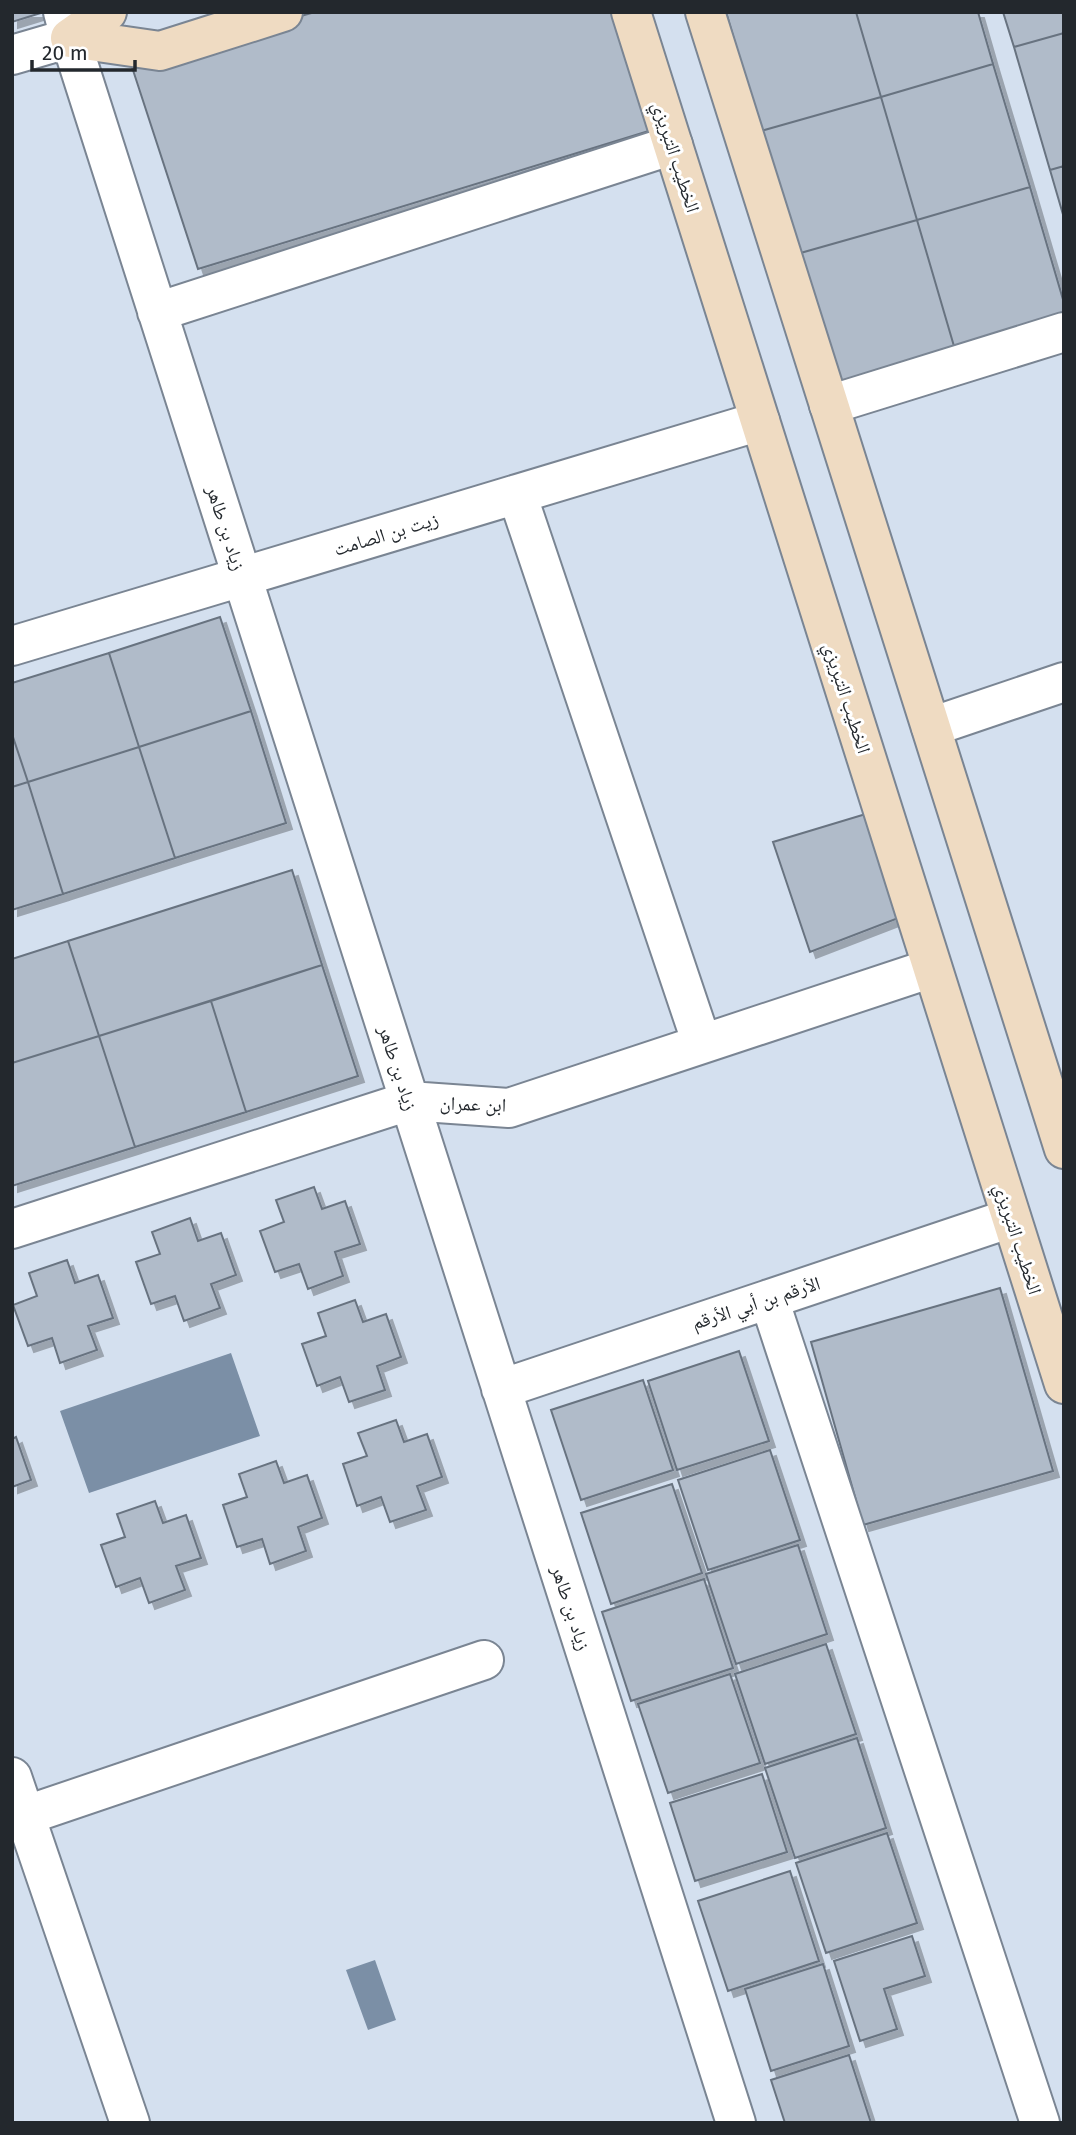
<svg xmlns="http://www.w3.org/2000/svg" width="1076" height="2135" viewBox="0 0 1076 2135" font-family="'Fira Sans','Noto Naskh Arabic',sans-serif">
<defs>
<filter id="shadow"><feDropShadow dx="6" dy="6" stdDeviation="0" flood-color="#0004"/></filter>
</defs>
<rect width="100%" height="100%" fill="#d4e0ef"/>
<!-- water -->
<path fill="#7b8fa6" d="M231,1353L260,1436L89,1493L60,1411Z
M375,1960L396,2020L368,2030L346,1970Z"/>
<!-- building -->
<path fill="#b0bbc9" stroke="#687380" stroke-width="2" filter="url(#shadow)" d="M12,12H44L12,22Z
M315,12H614L652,130L198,269L131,64Z
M726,12H856L881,97L761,131Z
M856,12H978L993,64L881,97Z
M1003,12H1064V33L1014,47Z
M1064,33V166L1050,170L1014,47Z
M993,64L1030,187L917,220L881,97Z
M881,97L917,220L797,254L761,131Z
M1064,166V218L1050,170Z
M1030,187L1064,303V321L956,353L917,220Z
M917,220L956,353L836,387L797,254Z
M220,617L251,711L139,747L109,653Z
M109,653L139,747L28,782L12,734V683Z
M251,711L286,823L175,858L139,747Z
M12,734L28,782L12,787Z
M139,747L175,858L63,894L28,782Z
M28,782L63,894L12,910V787Z
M869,813L901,917L810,952L773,842Z
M292,870L322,965L99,1036L68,941Z
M68,941L99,1036L12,1063V959Z
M322,965L358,1076L246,1112L211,1001Z
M211,1001L246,1112L135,1147L99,1036Z
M99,1036L135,1147L12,1186V1063Z
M314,1187L322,1209L345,1201L360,1244L335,1252L343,1276L308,1289L299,1264L275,1272L260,1231L284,1222L276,1200Z
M190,1218L198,1241L221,1233L236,1275L211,1284L220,1308L184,1321L175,1296L151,1304L136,1262L160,1254L152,1232Z
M67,1260L75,1283L98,1275L113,1318L88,1326L97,1350L60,1363L52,1338L28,1346L13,1305L37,1296L29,1273Z
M1000,1288L1053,1471L863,1525L811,1342Z
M355,1300L363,1322L386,1314L401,1357L377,1366L385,1390L349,1402L340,1377L317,1386L302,1344L326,1336L318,1313Z
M739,1351L769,1441L677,1470L648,1381Z
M643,1380L673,1470L581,1500L551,1410Z
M396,1420L404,1442L427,1434L442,1477L417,1486L426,1510L390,1522L381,1497L357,1506L343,1464L367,1456L358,1433Z
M16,1437L31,1480L12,1487V1439Z
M770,1450L800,1540L708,1570L678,1480Z
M276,1461L284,1483L307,1475L322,1518L298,1527L306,1551L270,1564L262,1539L237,1547L223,1505L247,1497L239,1474Z
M672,1484L702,1573L611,1604L581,1513Z
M155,1501L163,1523L186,1515L201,1558L176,1566L185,1590L149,1603L140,1578L116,1587L101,1545L125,1537L117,1514Z
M798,1545L827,1634L736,1664L706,1574Z
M704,1579L733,1668L631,1701L602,1612Z
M826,1644L856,1734L765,1764L735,1674Z
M730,1674L760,1763L668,1793L638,1704Z
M857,1738L886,1828L795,1858L765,1768Z
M762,1774L787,1852L695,1881L670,1803Z
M887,1833L917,1923L826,1953L796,1863Z
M790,1871L819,1961L728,1991L698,1901Z
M912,1936L925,1976L884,1989L897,2029L860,2041L834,1961Z
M823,1964L849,2046L771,2071L745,1989Z
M849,2055L871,2123H785L771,2080Z"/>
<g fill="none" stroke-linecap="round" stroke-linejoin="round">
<defs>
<path id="street" d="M63,12L70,38L736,2123
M12,55L70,38
M157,312L673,145
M829,405L1064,332
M517,494L702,1044
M12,646L760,421
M931,727L1064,682
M12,1229L409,1101L509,1108L932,968
M769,1299L1040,2123
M501,1389L1011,1218
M12,1777L130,2123
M12,1820L484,1660"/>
<path id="secondary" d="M107,12L70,38L160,51L283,12
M631,12L1064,1384
M705,12L1064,1149"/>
</defs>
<!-- street casing -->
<use href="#street" stroke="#7a8593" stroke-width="42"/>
<!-- secondary casing -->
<use href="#secondary" stroke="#7a8593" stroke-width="42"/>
<!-- street -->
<use href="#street" stroke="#fff" stroke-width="38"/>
<!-- secondary -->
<use href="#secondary" stroke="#efdbc2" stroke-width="38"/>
</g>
<g text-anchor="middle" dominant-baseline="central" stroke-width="6" stroke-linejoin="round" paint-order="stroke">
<!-- street labels -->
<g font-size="19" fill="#23282d" stroke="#fff">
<text transform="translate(676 157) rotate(72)">الخطيب التبريزي</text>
<text transform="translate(226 528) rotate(72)">زياد بن طاهر</text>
<text transform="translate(386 534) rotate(-17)">زيت بن الصامت</text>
<text transform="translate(847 698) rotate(72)">الخطيب التبريزي</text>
<text transform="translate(398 1068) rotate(72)">زياد بن طاهر</text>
<text transform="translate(473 1104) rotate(2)">ابن عمران</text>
<text transform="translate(1018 1239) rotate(72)">الخطيب التبريزي</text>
<text transform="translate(756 1303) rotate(-18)">الأرقم بن أبي الأرقم</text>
<text transform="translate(571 1608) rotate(72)">زياد بن طاهر</text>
</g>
</g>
<!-- border -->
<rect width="1076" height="2135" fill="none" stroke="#23282d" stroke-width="28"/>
<!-- scale -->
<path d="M32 60v10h103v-10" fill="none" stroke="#23282d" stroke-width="3.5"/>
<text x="42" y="60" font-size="21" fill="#23282d" stroke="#ffffff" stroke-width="5" paint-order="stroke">20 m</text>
</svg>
